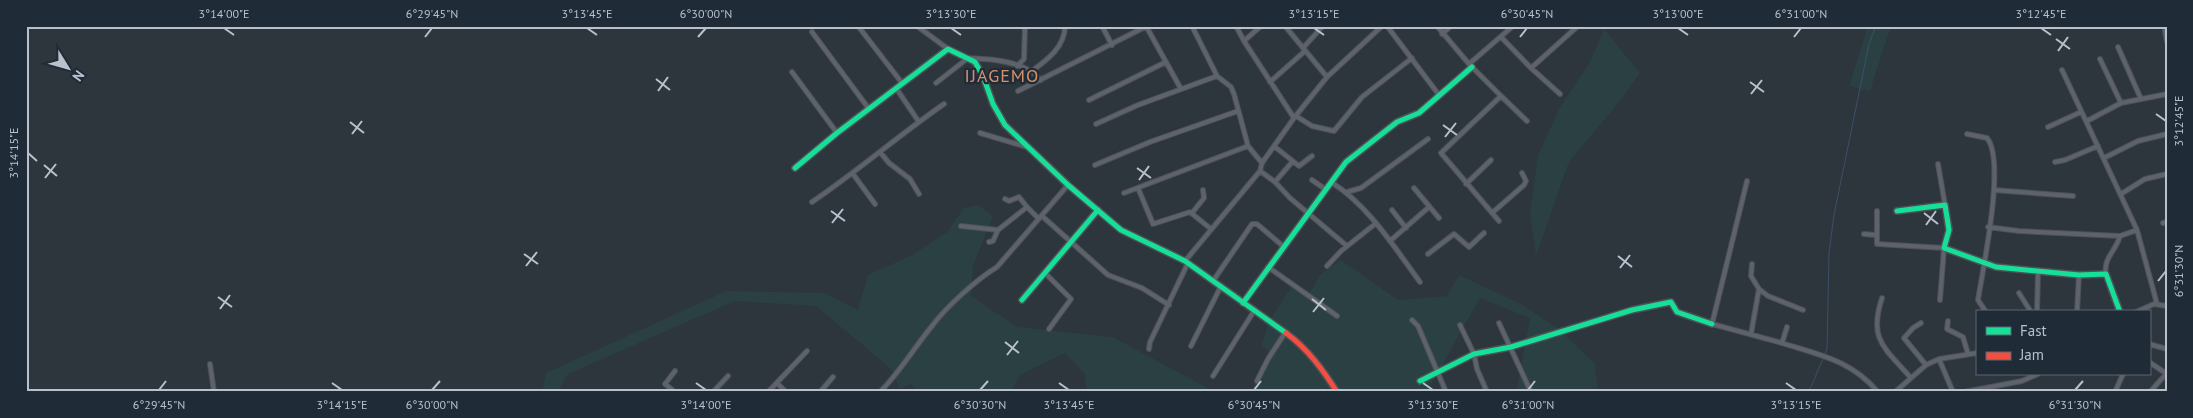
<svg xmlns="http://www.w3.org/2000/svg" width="2193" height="418" viewBox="0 0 2193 418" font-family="'PT Sans',sans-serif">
<rect width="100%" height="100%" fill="#2d353d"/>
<!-- green -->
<path fill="#2a4043" d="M1868,26H1891L1870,91L1849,86Z
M1604,29L1640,73L1620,101L1569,162L1536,256L1530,214L1538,155L1560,107L1590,62Z
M978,205L993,216L973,266L971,296L1017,327L1113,337L1215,392H1087L1084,373L1065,353L1020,375L1012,392H916L912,384L900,389L891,369L816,306L735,301L568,374L558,392H542L546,373L726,291L824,293L858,310L868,275L912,255L947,232L964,208Z
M1341,260L1398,300L1447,296L1459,275L1521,304L1560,330L1595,364L1598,392H1516L1530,318L1480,298L1427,392H1250L1272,355L1262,345L1268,323L1293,284L1310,292L1321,274Z"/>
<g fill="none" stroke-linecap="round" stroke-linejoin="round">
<!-- stream -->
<path stroke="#3c5067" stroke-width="1" d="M1807,392L1811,387L1827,349L1829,253L1834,215L1869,44L1876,26"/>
<defs>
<path id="street" d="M858,26L902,83
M917,26L948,49
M1102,26L1112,45
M1146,26L1181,89
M1192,26L1217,76L1231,87L1234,94L1248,146L1262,163
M1236,26L1244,41L1261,26
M1285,26L1327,77
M1387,26L1439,95
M1437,26L1469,64L1501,96L1441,153L1499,221
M2165,31L2167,42
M812,32L869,109
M1442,34L1451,26
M1501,37L1531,68L1578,26
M1244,41L1294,118
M2118,47L2141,99
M1303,48L1322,27
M2100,59L2121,103
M1469,64L1513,26
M1017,66L1024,59L1025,26
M1531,68L1560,94
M2062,70L2137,230L2157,304
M1032,71C1047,60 1065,47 1065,26
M792,72L837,133
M1270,82L1305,51
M936,83L968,58C992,59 1025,61 1041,80
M896,88L919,122
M1018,91L1147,26
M1501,96L1527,121
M1089,100L1166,62
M1296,116L1312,126L1334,131L1362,97L1412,58
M2087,121L2121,103L2167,94
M1096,124L1138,105L1217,76
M2048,127L2081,112
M980,133L1027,147
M1967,134L1987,138C2006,161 1983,268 1978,300L1986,312
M1275,147L1299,166L1312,156
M880,152L889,163L910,179L919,194
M2104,158L2138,141L2167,134
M2055,162L2065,160L2098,146
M1938,164L1945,205
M1095,165L1150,142L1238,111
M1260,171L1275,182L1290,198L1347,246
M853,174L875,204
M1312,180L1325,189
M1747,181L1712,324L1782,343L1787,327
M1275,182L1292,162
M1331,182C1369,206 1394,247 1420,282
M1466,184L1491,160
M1138,188L1153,224L1190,212L1211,229
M1414,188L1439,218
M1994,190L2073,196
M1347,192L1361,188L1428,139
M1124,193L1248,146
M2121,194L2145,179L2167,174
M1005,199L1009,201L1019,197L1027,207
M812,202C858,171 899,135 944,104
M1392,210L1406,228
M1877,211V244L1944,248L1940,300
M1192,213L1204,198L1203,190
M1492,213L1524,185L1526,181L1522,173
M1042,216L1108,275L1142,288L1169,305
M2163,223L2167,222
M961,226L998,230L1027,207L1039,219
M1988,227L2019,231L2120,236L2137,230
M1864,234L1876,235
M1390,241L1429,207
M989,242L993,241L998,230
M1428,254L1454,234L1469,247L1484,233
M1185,261L1260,171L1262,163L1294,118L1327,77L1382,26
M1327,266L1341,251L1375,224
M1268,267L1337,316
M1045,273L1071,299L1049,329
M2106,274C2103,258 2116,251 2120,236
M1213,281L1252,224H1257L1284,247
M1759,289L1768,296L1803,310
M2019,293L2031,312
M1882,298C1868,340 1885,348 1911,378
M2037,312L2038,272
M2077,312L2079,275
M2136,312L2154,304L2167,306
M1412,320L1418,326L1446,392
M1948,321L1947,329L1963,337L1968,354
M1499,323L1530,390
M1921,323L1913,328L1904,338L1926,365
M1460,325L1474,354L1477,369L1487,392
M1751,334L1759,289L1751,276L1752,264
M1782,343C1820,355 1851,360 1878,392
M2149,344L2167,349
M1191,346L1221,286
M1149,349L1150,342L1188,263
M1939,359L1953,392
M2149,362L2167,374
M210,364L214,392
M675,371L665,384L675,392
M1213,376L1254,311
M1257,381L1268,359L1285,333
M777,383L786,392
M713,392L728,376
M768,392L807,351
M820,392L833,377
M880,392C900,372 914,348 932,326C947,306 976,280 997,267L1068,185
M1895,392L1926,365L1939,359L1977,353
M1964,392L2022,381L2038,374
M2115,392L2123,374
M2150,392L2166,374"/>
<path id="fast" d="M795,168L837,133L948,49L975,62L983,76L993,104L1005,125L1068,185L1121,230L1185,261L1286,333
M1897,211L1945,205L1949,230L1944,248L1996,267L2079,275L2106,274L2120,312
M1022,300L1098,210
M1243,303L1346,162L1397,122L1419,113L1472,67
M1420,381L1474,354L1511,347L1632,310L1671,302L1677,312L1712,324"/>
<path id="jam" d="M1286,333C1308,349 1323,370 1337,392"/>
</defs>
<!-- street casing -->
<use href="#street" stroke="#4c5157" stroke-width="6"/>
<!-- fast casing -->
<use href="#fast" stroke="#4c5157" stroke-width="8"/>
<!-- jam casing -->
<use href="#jam" stroke="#4c5157" stroke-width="8"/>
<!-- street -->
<use href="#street" stroke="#5e626a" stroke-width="4"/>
<!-- fast -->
<use href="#fast" stroke="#16e098" stroke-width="5"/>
<!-- jam -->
<use href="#jam" stroke="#f24e42" stroke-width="5"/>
</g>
<!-- ticks -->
<path fill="none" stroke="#b9c1cc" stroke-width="2" d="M224,28L234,35M587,28L597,35M951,28L961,35M1314,28L1324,35M1678,28L1688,35M2041,28L2051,35M425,37L432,28M698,37L706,28M1520,37L1527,28M1794,37L1801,28M2056,39L2070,49M2058,51L2068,37M656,79L670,90M1750,82L1764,92M658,91L668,77M1751,94L1762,80M2156,114L2166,121M350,122L364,133M1443,125L1457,135M352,134L362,121M1445,137L1456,123M28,153L37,161M44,165L57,176M1137,168L1151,178M45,178L56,164M1139,180L1149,166M831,211L845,221M1924,213L1938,224M832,223L843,209M1926,225L1936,211M524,254L538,264M1618,256L1632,267M526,266L537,252M1620,268L1630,255M2158,281L2166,271M218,297L232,307M1312,299L1326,310M220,309L230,295M1313,312L1324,298M1005,342L1019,353M1007,355L1018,341M332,383L342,390M696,383L706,390M1059,383L1069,390M1423,383L1433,390M1786,383L1796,390M159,390L166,381M432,390L440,381M980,390L988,381M1254,390L1261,381M1528,390L1535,381M2075,390L2083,381"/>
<g text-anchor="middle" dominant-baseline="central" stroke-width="4.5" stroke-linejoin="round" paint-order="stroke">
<!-- quarter labels -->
<g font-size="18" letter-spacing="1" fill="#d6936a" stroke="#202b38">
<text x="1002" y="75">IJAGEMO</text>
</g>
</g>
<!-- border -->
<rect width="2193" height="418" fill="none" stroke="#202b38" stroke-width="55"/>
<!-- legend -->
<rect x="1976" y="310" width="175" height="65" fill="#202b38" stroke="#5d6773"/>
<rect x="1986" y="327" width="25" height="8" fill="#16e098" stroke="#5d6773"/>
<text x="2020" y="336" font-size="15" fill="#b9c1cc">Fast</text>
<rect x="1986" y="352" width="25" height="8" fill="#f24e42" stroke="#5d6773"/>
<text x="2020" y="360" font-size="15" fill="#b9c1cc">Jam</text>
<!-- north arrow -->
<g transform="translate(68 68) rotate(127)" stroke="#202b38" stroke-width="4" paint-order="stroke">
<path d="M0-4L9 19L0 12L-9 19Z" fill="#b9c1cc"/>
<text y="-8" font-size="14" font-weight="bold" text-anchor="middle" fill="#b9c1cc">N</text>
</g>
<rect x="28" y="28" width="2138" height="362" fill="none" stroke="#b9c1cc" stroke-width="2"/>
<g font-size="12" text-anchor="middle" fill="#b9c1cc">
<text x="224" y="18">3°14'00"E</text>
<text x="432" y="18">6°29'45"N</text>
<text x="587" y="18">3°13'45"E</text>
<text x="706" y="18">6°30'00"N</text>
<text x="951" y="18">3°13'30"E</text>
<text x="1314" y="18">3°13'15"E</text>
<text x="1527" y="18">6°30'45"N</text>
<text x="1678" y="18">3°13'00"E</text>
<text x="1801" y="18">6°31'00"N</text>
<text x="2041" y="18">3°12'45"E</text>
<text transform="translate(2179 121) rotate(-90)" y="4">3°12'45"E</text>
<text transform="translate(14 153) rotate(-90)" y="4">3°14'15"E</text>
<text transform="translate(2179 271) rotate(-90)" y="4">6°31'30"N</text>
<text x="159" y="409">6°29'45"N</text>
<text x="342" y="409">3°14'15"E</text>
<text x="432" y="409">6°30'00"N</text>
<text x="706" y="409">3°14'00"E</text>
<text x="980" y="409">6°30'30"N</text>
<text x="1069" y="409">3°13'45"E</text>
<text x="1254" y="409">6°30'45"N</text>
<text x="1433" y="409">3°13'30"E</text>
<text x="1528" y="409">6°31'00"N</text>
<text x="1796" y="409">3°13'15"E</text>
<text x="2075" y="409">6°31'30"N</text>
</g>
</svg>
